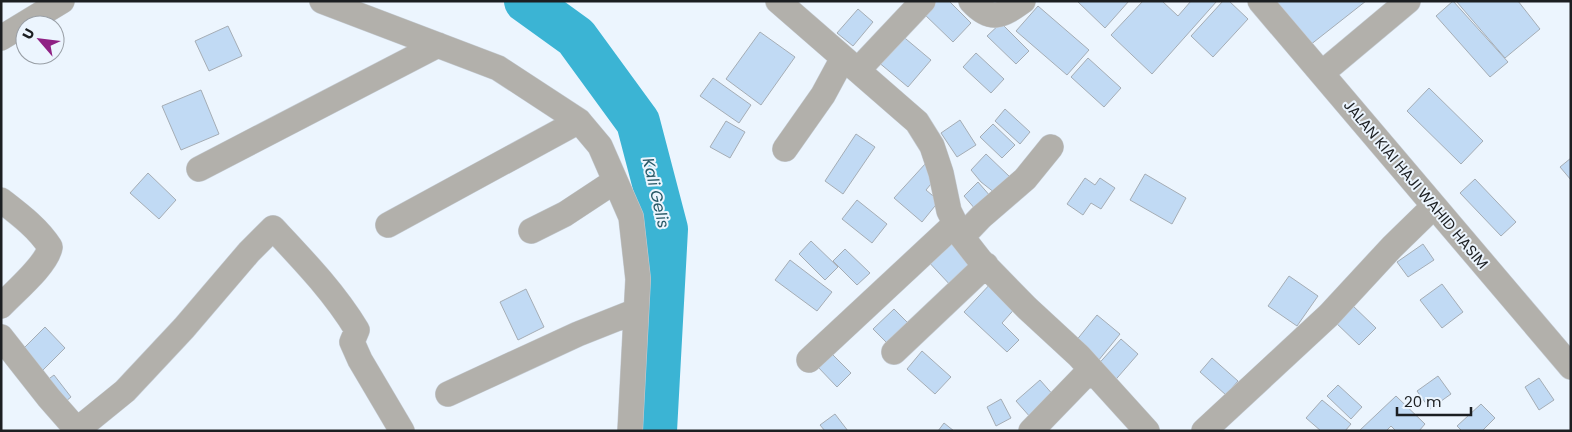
<svg xmlns="http://www.w3.org/2000/svg" width="1572" height="432" viewBox="0 0 1572 432" font-family="Poppins,sans-serif">
<rect width="100%" height="100%" fill="#ecf5fe"/>
<g fill="none" stroke-linecap="round" stroke-linejoin="round">
<!-- river -->
<path stroke="#3bb4d4" stroke-width="44" d="M526,1L576,37L638,122L666,229L655,431"/>
</g>
<!-- building -->
<path fill="#c1daf4" stroke="#a5adb5" d="M932,1H949L971,23L953,42L922,12Z
M1077,1H1129L1105,28Z
M1143,1H1162L1178,16L1191,1H1217L1152,74L1111,35Z
M1223,1H1229L1248,19L1213,57L1191,36Z
M1275,1H1366L1305,49Z
M1453,1L1508,62L1490,77L1436,16Z
M1456,1H1518L1540,29L1505,58Z
M1038,6L1089,50L1067,75L1016,31Z
M858,9L873,22L853,46L837,33Z
M1001,23L1029,51L1016,64L987,36Z
M228,26L242,56L209,71L195,41Z
M760,32L795,57L761,105L726,79Z
M900,34L931,60L908,87L877,61Z
M976,53L1004,79L991,93L963,67Z
M1088,58L1121,88L1104,107L1071,77Z
M713,78L751,105L739,123L700,96Z
M1429,88L1483,141L1461,164L1407,111Z
M201,90L219,134L181,150L162,106Z
M1005,109L1030,132L1020,144L995,121Z
M960,120L976,145L957,157L941,133Z
M726,121L745,132L730,158L710,147Z
M993,124L1015,145L1002,158L980,137Z
M856,134L875,147L843,194L825,181Z
M986,154L1010,177L995,193L981,182L971,170Z
M1571,158V180L1560,167Z
M926,163L939,174L926,190L939,201L922,222L894,198Z
M148,173L176,200L159,219L130,193Z
M1145,174L1186,198L1172,224L1130,200Z
M1085,178L1095,185L1100,178L1115,188L1101,209L1091,203L1083,215L1067,204Z
M1475,179L1516,222L1501,236L1460,193Z
M978,182L991,197L976,210L964,196Z
M857,200L887,224L872,243L842,219Z
M949,235L977,266L953,288L925,258Z
M811,241L838,267L825,280L799,254Z
M1423,244L1434,260L1408,277L1397,262Z
M845,249L870,273L857,285L833,261Z
M790,260L832,292L817,311L775,280Z
M1289,276L1318,296L1297,326L1268,306Z
M993,281L1018,305L1002,323L1019,340L1007,352L964,312Z
M1442,284L1463,312L1442,328L1420,300Z
M526,289L544,327L518,340L500,302Z
M1351,304L1376,328L1359,345L1334,321Z
M894,309L912,327L891,347L873,329Z
M1097,315L1120,334L1098,361L1075,342Z
M45,327L65,348L37,376L17,355Z
M1121,339L1138,354L1111,385L1094,369Z
M922,351L951,377L935,394L907,369Z
M830,352L851,373L837,387L817,366Z
M1212,358L1238,381L1226,395L1200,372Z
M54,375L71,397L60,406L42,384Z
M1438,376L1451,394L1430,409L1417,391Z
M1539,378L1554,400L1539,410L1525,387Z
M1040,380L1055,397L1031,418L1016,401Z
M1338,385L1362,407L1351,419L1327,396Z
M1396,396L1425,424L1419,431H1396L1391,426L1386,431H1359Z
M1001,399L1011,418L996,426L987,407Z
M1322,400L1351,424L1345,431H1321L1306,418Z
M1481,404L1495,418L1482,431H1462L1457,426Z
M835,414L848,431H825L820,425Z
M944,423L954,431H938Z"/>
<g fill="none" stroke-linecap="round" stroke-linejoin="round">
<defs>
<path id="minor" d="M322,1L498,68L579,121L600,146L631,217L638,279L630,431
M778,1L917,122L932,146L941,173L949,211L962,237L980,260L1027,308L1079,356L1147,431
M971,1C991,23 1002,16 1023,1
M1260,1L1571,367
M1,38L62,1
M858,70L923,1
M1322,73L1408,1
M785,149L823,95L843,58
M199,169L438,45
M1,200C19,214 38,228 50,247C47,265 14,292 1,306
M388,225L579,121
M531,231L565,214L615,181
M962,237L981,217L1025,179L1051,147
M1,337L49,398L78,431
M894,352L986,265
M809,360L955,224
M448,394L578,334L636,311
M77,430L125,391L184,328L249,252L273,228C303,260 334,292 357,330L352,342L360,360L402,431
M1031,431L1091,369
M1204,431L1329,315L1392,247L1434,206"/>
</defs>
<!-- minor casing -->
<use href="#minor" stroke="#c7ced6" stroke-width="26"/>
<!-- minor -->
<use href="#minor" stroke="#b2b0ab" stroke-width="25"/>
</g>
<g text-anchor="middle" dominant-baseline="central" stroke-width="4" stroke-linejoin="round" paint-order="stroke">
<!-- street labels -->
<g font-size="15" fill="#1c1f22" stroke="#ecf5fe">
<text transform="translate(1416 184) rotate(50)">JALAN KIAI HAJI WAHID HASIM</text>
</g>
<!-- water labels -->
<g font-size="16" font-style="italic" fill="#285967" stroke="#ecf5fe">
<text transform="translate(656 193) rotate(77)">Kali Gelis</text>
</g>
</g>
<!-- border -->
<rect width="1572" height="432" fill="none" stroke="#1c1f22" stroke-width="5"/>
<!-- north arrow -->
<g transform="translate(40 40) rotate(298)"><circle r="24" fill="#ecf5fe" stroke="#999fa6"/>
<path d="M0-4L9 19L0 12L-9 19Z" fill="#8f2184"/>
<text y="-8" font-size="14" font-weight="bold" text-anchor="middle" fill="#1c1f22">U</text>
</g>
<!-- scale -->
<path d="M1397 407v8h74v-8" fill="none" stroke="#1c1f22" stroke-width="2.5"/>
<text x="1404" y="407" font-size="15" fill="#1c1f22" stroke="#ecf5fe" stroke-width="4" paint-order="stroke">20 m</text>
</svg>
